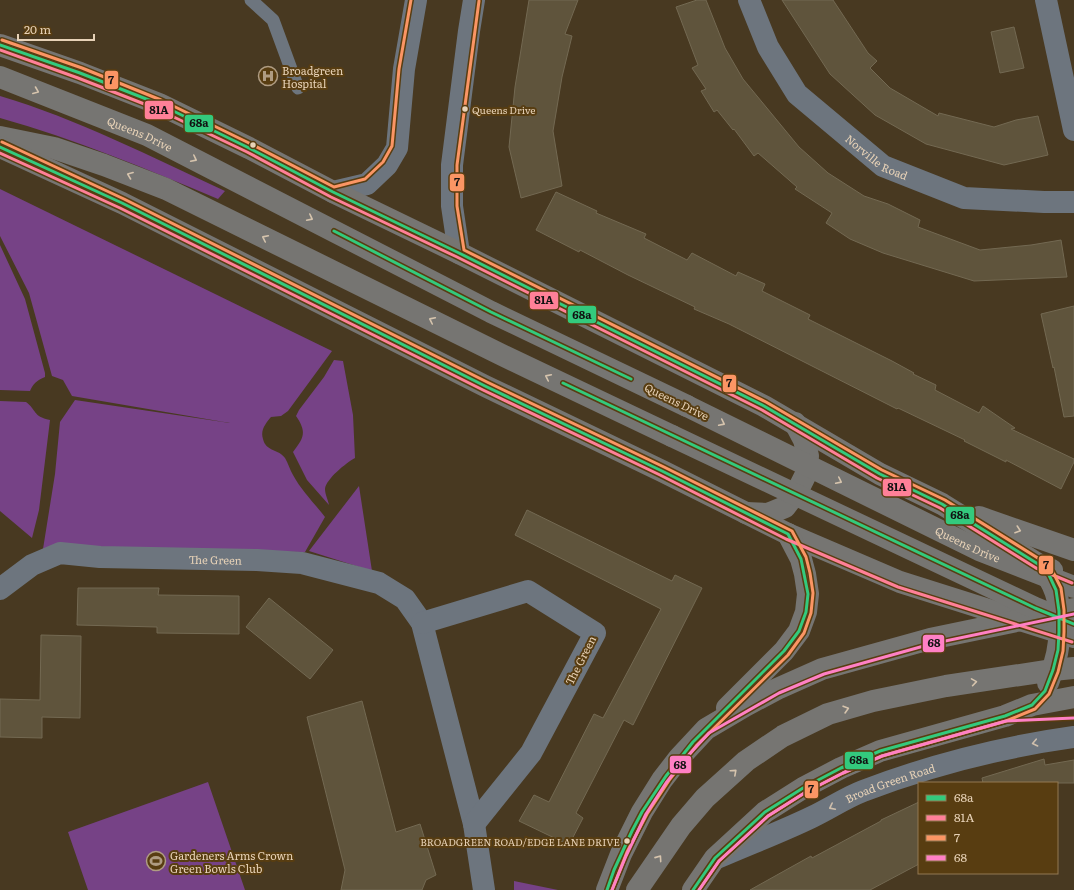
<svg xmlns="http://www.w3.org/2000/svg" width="1074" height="890" viewBox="0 0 1074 890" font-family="Literata,serif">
<rect width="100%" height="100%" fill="#483921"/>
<!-- green -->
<path fill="#764286" d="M0,96C78,119 151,157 225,191L218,199C147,169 75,139 0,118Z
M0,189L332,351L288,411L281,416L271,417C266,423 260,430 263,439C266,452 279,449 285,458C288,463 290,470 293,475C301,490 315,504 325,517L305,552L43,549L55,474L60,422L75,400L230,423L72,396L63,380L52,376L29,293L0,236Z
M0,245L25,299L45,373V377C37,380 33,384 30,391L0,390Z
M334,360L343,361L353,415L355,458C346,463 326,479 325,489C325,494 328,500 329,505L307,480L293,452C304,438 307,432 296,416L299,410L324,377Z
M0,401L26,402C37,410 32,416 50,420L39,510L32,538L0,511Z
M359,486L372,571L309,551Z
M208,782L245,890H88L68,832Z
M514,881L558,890H514Z"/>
<!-- building -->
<path fill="#5f543c" stroke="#736952" d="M529,0H578L565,34L572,36L562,77L553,131L562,186L521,198L509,147L515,87Z
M697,0H706L725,48L743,79L799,147L828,173L864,196L888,204L920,220L918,227L980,250L1031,245L1061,240L1067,277L974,281L883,253L850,239L826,223L832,213L795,189L797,187L758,153L754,156L734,129L733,130L717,110L714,112L701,91L706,89L692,68L698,65L676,7Z
M782,0H833L868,53L877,61L870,68L890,88L938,116L939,113L994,127L1016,120L1038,116L1048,155L1004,165L926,144L875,115L830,74Z
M1014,27L1024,68L1000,73L991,32Z
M556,192L597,211L596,213L646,234L644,238L687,260L692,253L736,276L738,272L765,284L762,291L810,315L808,319L892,361L914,373L913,374L936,385L935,390L979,413L983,406L1015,428L1011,429L1074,459V462L1061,489L1006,460V462L964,441L965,440L898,408L897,409L729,324L694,309L695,307L628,275L580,250L579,252L536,230Z
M1074,306V416L1064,417L1054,367L1053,368L1041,314Z
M527,510L672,581L675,575L702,588L633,725L624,720L576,813L583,818L569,845L519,821L534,795L549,802L594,714L603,718L661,609L515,535Z
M78,588H159L158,595L239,596V634L157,633V627L77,625Z
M269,598L333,650L310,679L246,627Z
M41,635L81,636L80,718L42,717V738L0,737V699L40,700Z
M362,701L396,832L420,824L436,875L426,880L422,890H341L345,870L307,717Z
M1044,759L1045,765L1074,760V783H983L982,778Z
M919,802V864L870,890H750L811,856L812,858L881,821V820Z"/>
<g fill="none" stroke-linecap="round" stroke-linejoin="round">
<!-- service -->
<path stroke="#6d757e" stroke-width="13" d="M251,0L273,20L298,88"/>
<!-- minor -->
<g stroke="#6d757e" stroke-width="22">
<path id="s1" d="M749,0L768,47L797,94L883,166L964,198L1044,202H1074"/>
<path d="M1046,0L1074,130"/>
<path id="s2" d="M0,589L32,565L60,553L100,557L257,560L302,563L379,583L405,599L422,623L474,824L484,890"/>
<path d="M422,623L528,591L595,633L531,753L474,824"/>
<path id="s3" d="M717,858C749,844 781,832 812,817C829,809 845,798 863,791C931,765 1002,747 1074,737"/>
</g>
<!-- tertiary -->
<path stroke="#6d757e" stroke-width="22" d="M333,192L367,184L387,165L397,148L404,69L416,0
M459,253L452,206V165L469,31L474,0"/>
<!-- trunk -->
<g stroke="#767572" stroke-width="22">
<path d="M0,45L80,73L159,104L249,148L333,192L459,253L764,406L880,474L942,504L1038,564L1052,570"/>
<path id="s4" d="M0,77L147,135L491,312L687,406"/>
<path d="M0,137L54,148L104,165L166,189L502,355L672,436"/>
<path d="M0,147L122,203L485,386L662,471L788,534L900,582L1074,637"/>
<path d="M746,513L768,514L785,507L798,490L806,474L808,456L804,440L795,423"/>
<path d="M979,517L1074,550"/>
<path d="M1041,568C1069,597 1062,648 1048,683"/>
<path d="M727,708L784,651L799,631L806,612L808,594L805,574L801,559L788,534"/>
<path d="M607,890L621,854L642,812L662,780L679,758L706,729L745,706L777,689L822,669L930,639L1074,609"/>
<path d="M637,890L681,826L705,798L746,761L783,736L828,714L873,701L946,686L1053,670L1074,668"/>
<path d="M693,890L715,858L765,812L803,788L841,768L880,751L1005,716L1032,705L1074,697"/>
</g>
<!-- trunk-bridge -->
<g stroke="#767572" stroke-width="22">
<path id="s5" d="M687,406L979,550L1074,587"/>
<path d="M672,436L1035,608L1074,624"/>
</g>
<defs>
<path id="bus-1" d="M0,45L80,73L159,104L249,148L333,192L459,253L764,406L880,474L942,504L1038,564L1049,575L1056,590L1059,611V632L1058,650L1053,670L1045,691L1032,705L1005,716L880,751L841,768L803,788L765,812L715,858L693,890
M0,147L122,203L485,386L662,471L788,534L801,559L808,594L806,612L799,631L784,651L693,742L666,776L642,812L632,831L614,870L607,890
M334,231L491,312L631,379
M563,383L1035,608L1074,624"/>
<path id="bus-2" d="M0,50L78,78L157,109L247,152L331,197L457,257L762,410L877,478L940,508L1036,568L1072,583
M0,153L120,208L483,390L660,475L786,539L898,587L1072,642"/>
<path id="bus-3" d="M479,1L457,165V206L464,250L766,402L882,470L945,500L1041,560L1053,572L1061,588L1064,610V632L1063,651L1058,672L1049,694L1035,709L1006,721L882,756L843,773L806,792L768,816L719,861L699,890
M2,40L82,68L161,100L251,144L334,187L365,179L383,162L392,146L399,69L411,0
M2,142L124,199L487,382L664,467L792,531L806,557L810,573L813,593L811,613L804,633L788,655L697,745L670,779L647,814L627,852L612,890"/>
<path id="bus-4" d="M612,890L626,856L646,814L666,783L683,761L709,733L779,693L824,674L931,644L1074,614
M699,890L719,861L768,816L806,792L843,773L882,756L1006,721L1074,718"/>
</defs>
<!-- bus-1 casing -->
<use href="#bus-1" stroke="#583d11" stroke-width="6"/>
<!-- bus-2 casing -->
<use href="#bus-2" stroke="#583d11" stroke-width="6"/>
<!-- bus-3 casing -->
<use href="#bus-3" stroke="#583d11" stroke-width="6"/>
<!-- bus-4 casing -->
<use href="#bus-4" stroke="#583d11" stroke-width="6"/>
<!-- bus-1 -->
<use href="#bus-1" stroke="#33ca7d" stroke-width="3"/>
<!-- bus-2 -->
<use href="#bus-2" stroke="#ff8098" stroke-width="3"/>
<!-- bus-3 -->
<use href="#bus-3" stroke="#fb9564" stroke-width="3"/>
<!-- bus-4 -->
<use href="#bus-4" stroke="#ff80c5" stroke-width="3"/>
</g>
<!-- one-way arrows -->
<defs><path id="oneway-chevron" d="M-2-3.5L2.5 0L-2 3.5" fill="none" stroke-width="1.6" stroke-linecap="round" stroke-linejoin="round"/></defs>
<g stroke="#d6c4ad">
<use href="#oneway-chevron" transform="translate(36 91) rotate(22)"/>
<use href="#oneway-chevron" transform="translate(194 159) rotate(27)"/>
<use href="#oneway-chevron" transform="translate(130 175) rotate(-159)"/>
<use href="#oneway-chevron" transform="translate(310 218) rotate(27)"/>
<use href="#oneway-chevron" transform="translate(265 238) rotate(-154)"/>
<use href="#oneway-chevron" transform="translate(432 320) rotate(-154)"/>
<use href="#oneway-chevron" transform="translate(548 377) rotate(-154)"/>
<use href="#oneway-chevron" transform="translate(722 423) rotate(26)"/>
<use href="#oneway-chevron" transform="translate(839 481) rotate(26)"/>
<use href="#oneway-chevron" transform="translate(1018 530) rotate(19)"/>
<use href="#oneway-chevron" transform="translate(974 682) rotate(-9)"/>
<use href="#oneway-chevron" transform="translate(846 709) rotate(-16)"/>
<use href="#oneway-chevron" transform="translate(734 772) rotate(-42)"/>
<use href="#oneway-chevron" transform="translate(659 858) rotate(-55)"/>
</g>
<g stroke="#cfbfac">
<use href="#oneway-chevron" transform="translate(1035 743) rotate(168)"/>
<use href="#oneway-chevron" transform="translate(832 807) rotate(153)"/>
</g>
<!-- icons -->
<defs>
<symbol id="hospital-ring" viewBox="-11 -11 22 22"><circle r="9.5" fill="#583d11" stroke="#af9c82" stroke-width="1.5"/><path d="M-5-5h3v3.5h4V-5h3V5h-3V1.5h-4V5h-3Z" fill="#af9c82"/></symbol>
<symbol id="stadium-ring" viewBox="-11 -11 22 22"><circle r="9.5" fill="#583d11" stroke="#af9c82" stroke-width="1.5"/><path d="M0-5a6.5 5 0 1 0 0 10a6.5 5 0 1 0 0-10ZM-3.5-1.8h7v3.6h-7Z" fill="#af9c82"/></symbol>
</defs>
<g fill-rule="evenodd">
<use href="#hospital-ring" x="257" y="65" width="22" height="22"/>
<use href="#stadium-ring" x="145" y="850" width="22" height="22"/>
</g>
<!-- markers -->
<g fill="#e7d2b7" stroke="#583d11" stroke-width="1.5">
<circle cx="465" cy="109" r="3.5"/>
<circle cx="253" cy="145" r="3.5"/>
<circle cx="627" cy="841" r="3.5"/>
</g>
<g text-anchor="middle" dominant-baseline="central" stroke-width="4" stroke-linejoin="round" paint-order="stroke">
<!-- bus labels -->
<g font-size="10" fill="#e7d2b7" stroke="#583d11" text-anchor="start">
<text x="472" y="109">Queens Drive</text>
<text x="620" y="841" text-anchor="end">BROADGREEN ROAD/EDGE LANE DRIVE</text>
</g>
<!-- poi labels -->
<g font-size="11" fill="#e7d2b7" stroke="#583d11" text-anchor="start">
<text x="282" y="70">Broadgreen<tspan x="282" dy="13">Hospital</tspan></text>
<text x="170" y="855">Gardeners Arms Crown<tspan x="170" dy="13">Green Bowls Club</tspan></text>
</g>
<!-- street labels -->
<g font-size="11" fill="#e7d2b7" stroke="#583d11">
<text stroke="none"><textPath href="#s4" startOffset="151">Queens Drive</textPath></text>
<text stroke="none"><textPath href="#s1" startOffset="208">Norville Road</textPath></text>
<text transform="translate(677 401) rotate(26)">Queens Drive</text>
<text stroke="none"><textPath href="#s5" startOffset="313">Queens Drive</textPath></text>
<text stroke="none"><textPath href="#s2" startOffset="226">The Green</textPath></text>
<text transform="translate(580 660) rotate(-63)">The Green</text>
<text stroke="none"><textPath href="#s3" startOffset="189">Broad Green Road</textPath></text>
</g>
</g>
<g stroke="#583d11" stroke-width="1.5">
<rect x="104" y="70" width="15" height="20" rx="4" fill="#fb9564"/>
<rect x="144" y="100" width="30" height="20" rx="4" fill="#ff8098"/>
<rect x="184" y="114" width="30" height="19" rx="4" fill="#33ca7d"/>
<rect x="449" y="173" width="16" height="19" rx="4" fill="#fb9564"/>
<rect x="529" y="291" width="30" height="19" rx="4" fill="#ff8098"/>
<rect x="567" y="305" width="30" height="19" rx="4" fill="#33ca7d"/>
<rect x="722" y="374" width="15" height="19" rx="4" fill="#fb9564"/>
<rect x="882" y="478" width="30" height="19" rx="4" fill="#ff8098"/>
<rect x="945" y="506" width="30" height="19" rx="4" fill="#33ca7d"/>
<rect x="1038" y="555" width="16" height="20" rx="4" fill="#fb9564"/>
<rect x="922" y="634" width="23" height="19" rx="4" fill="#ff80c5"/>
<rect x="844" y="751" width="30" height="19" rx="4" fill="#33ca7d"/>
<rect x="669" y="755" width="23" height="19" rx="4" fill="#ff80c5"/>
<rect x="804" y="780" width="15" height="19" rx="4" fill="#fb9564"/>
</g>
<g font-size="11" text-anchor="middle" font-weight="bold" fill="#111">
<text x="111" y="84">7</text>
<text x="159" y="114">81A</text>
<text x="199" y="127">68a</text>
<text x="457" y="186">7</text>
<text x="544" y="304">81A</text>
<text x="582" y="319">68a</text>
<text x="729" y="387">7</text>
<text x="897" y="491">81A</text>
<text x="960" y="519">68a</text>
<text x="1046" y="569">7</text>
<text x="934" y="647">68</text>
<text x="859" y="764">68a</text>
<text x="680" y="769">68</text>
<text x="811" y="793">7</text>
</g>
<!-- legend -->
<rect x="918" y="782" width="140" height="92" fill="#583d11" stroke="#917953"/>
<rect x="926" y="795" width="20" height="6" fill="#33ca7d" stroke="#917953"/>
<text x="954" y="802" font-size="12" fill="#e7d2b7">68a</text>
<rect x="926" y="815" width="20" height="6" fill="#ff8098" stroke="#917953"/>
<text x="954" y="822" font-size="12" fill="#e7d2b7">81A</text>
<rect x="926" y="835" width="20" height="6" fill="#fb9564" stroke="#917953"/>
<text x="954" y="842" font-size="12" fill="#e7d2b7">7</text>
<rect x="926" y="855" width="20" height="6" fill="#ff80c5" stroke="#917953"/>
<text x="954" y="862" font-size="12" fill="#e7d2b7">68</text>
<!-- scale -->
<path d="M18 34v6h76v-6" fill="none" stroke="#e7d2b7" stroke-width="2"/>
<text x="24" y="34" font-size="12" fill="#e7d2b7" stroke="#583d11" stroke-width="3" paint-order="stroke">20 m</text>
</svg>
